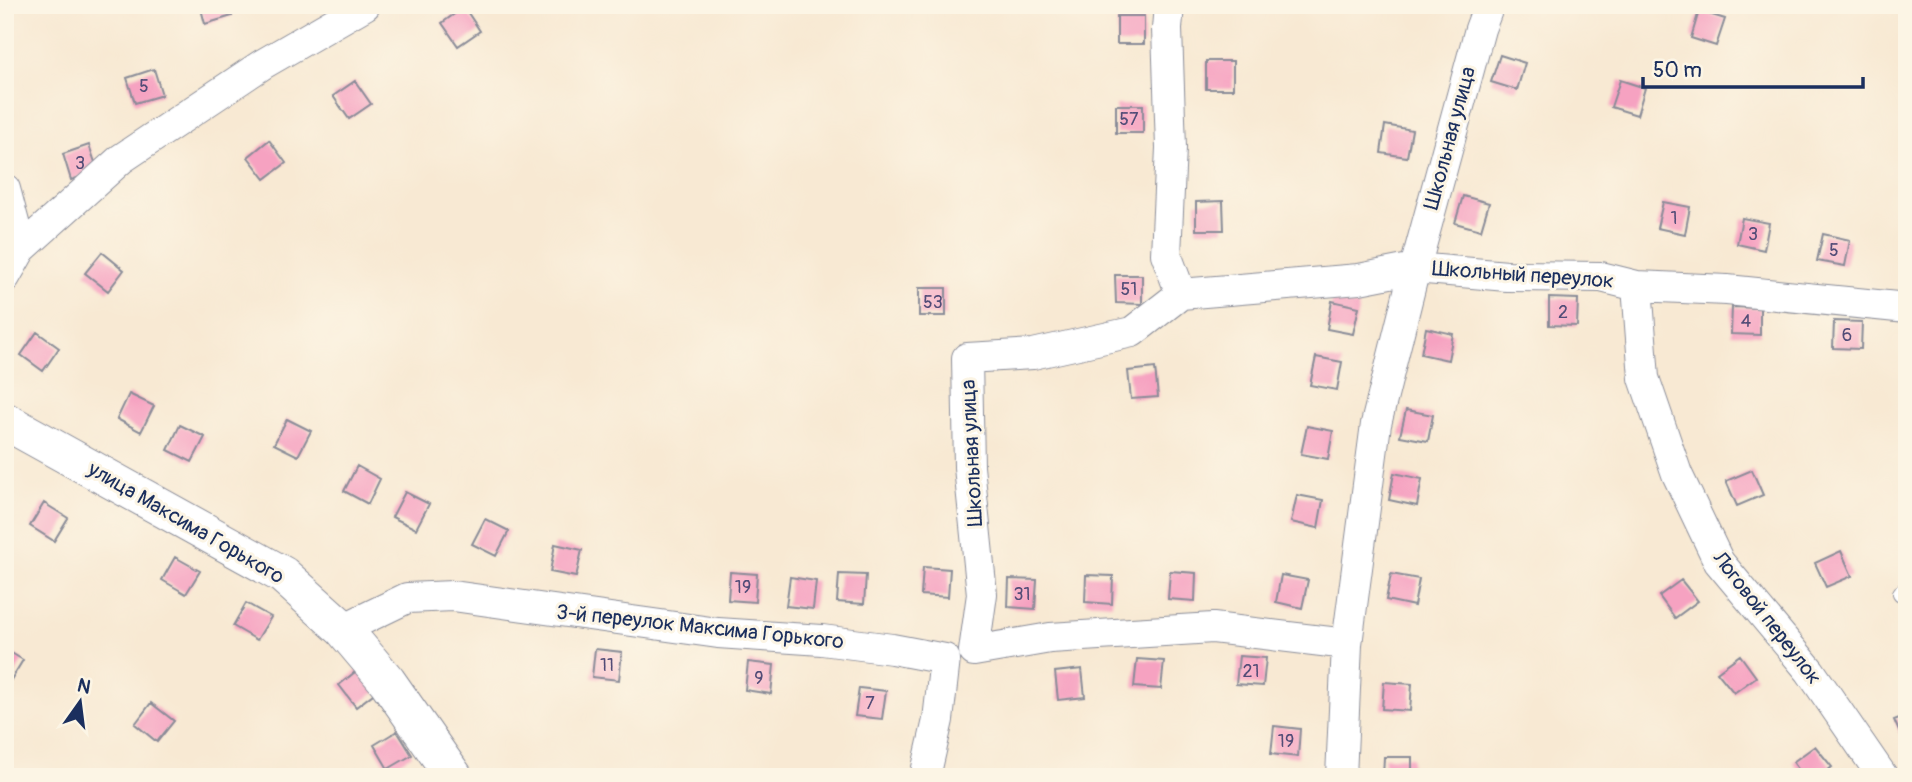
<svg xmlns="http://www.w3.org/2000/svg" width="1912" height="782" viewBox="0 0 1912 782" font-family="Pangolin,sans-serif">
<rect width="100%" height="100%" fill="#fcf5e5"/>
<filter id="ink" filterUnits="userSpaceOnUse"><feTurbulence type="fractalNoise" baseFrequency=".0143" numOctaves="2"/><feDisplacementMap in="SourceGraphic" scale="14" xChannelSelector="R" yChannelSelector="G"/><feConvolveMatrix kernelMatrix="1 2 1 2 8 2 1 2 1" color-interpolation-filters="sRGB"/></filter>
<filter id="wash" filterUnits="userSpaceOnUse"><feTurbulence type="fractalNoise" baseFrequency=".00686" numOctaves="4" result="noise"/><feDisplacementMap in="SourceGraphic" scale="28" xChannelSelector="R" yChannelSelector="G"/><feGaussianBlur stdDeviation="1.57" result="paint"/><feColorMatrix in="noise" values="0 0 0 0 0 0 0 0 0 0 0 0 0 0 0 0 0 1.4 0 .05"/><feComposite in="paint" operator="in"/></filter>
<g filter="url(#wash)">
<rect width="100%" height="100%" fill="#f8e9d3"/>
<g id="blocks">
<!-- building -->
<path fill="#f6a2c1" d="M200,5H229L232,16L205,24Z
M464,7L480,31L458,46L442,23Z
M1699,11L1725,19L1716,46L1691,38Z
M1117,16H1144V44H1117Z
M5,47L11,48L7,72H5Z
M1500,55L1525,63L1517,90L1491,82Z
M1206,61H1233V89H1206Z
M154,69L162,95L135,103L127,78Z
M1620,80L1645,88L1637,115L1611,107Z
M355,81L371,104L349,119L333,96Z
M1116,105H1143V133H1116Z
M1385,125L1412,130L1407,157L1381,153Z
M269,140L286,163L265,179L248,157Z
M89,145L98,171L71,180L63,154Z
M1463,196L1489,203L1481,230L1455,223Z
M1223,201L1224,230H1196V202Z
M1663,202L1690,207L1685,234L1657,228Z
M1742,218L1769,223L1764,250L1737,244Z
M1904,232L1907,233V261L1899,259Z
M1823,234L1850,240L1845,266L1817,261Z
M102,252L124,270L108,291L85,273Z
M1115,275H1142V304L1116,303Z
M919,288H946V316H919Z
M1549,298L1578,299L1577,326L1549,325Z
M1332,301L1359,307L1353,334L1327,329Z
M1732,307L1760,308V335L1731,334Z
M1834,321L1862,322L1861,349L1833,348Z
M1426,328L1453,334L1448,360L1421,354Z
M37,332L59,348L43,371L21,355Z
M1316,357L1342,362L1337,390L1310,385Z
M1155,368L1158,397L1131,399L1128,371Z
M129,394L154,406L141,432L117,419Z
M1406,410L1433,415L1428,441L1400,436Z
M287,419L311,431L298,456L274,444Z
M180,425L205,437L192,462L168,450Z
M1307,426L1333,431L1328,459L1301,454Z
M357,466L380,479L368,504L344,491Z
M1752,470L1763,495L1737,506L1726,481Z
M1394,473L1422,479L1417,506L1389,500Z
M405,492L429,504L416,529L392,517Z
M1297,495L1323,500L1318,528L1291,522Z
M44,503L68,518L54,541L30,526Z
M485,519L509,531L496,556L472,544Z
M555,544L582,550L576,577L550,572Z
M1841,551L1852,576L1826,587L1815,563Z
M175,557L200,571L186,594L162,580Z
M923,567L950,569L948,597L921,595Z
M1170,571L1196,573L1195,601L1168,599Z
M730,572L757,574L755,602L728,600Z
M839,574L866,575L864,604L837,602Z
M1391,574L1419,579L1414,606L1386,600Z
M1086,575L1113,576L1112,604L1085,602Z
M1281,575L1308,580L1302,608L1276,602Z
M790,577L816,581L813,609L786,606Z
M1009,579L1037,580L1035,609L1008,607Z
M1681,580L1698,601L1675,618L1659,596Z
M246,603L271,617L257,640L233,626Z
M5,649L23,660L9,683L5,681Z
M595,649L622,652L619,680L592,677Z
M1740,655L1756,677L1734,693L1717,672Z
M1239,656L1266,658L1263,686L1236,684Z
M1137,659L1164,661L1161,689L1134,687Z
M748,662L774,665L771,694L745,690Z
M360,668L377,691L356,707L339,685Z
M1082,669L1085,697L1058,700L1055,672Z
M1384,682L1412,684L1410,711L1382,709Z
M859,688L886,691L882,719L855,716Z
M151,703L174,721L157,742L135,724Z
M1907,715V744L1905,745L1894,720Z
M1274,726L1300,729L1298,757L1271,754Z
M397,731L412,755L388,769L374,745Z
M1815,746L1832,767L1819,777H1804L1793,762Z
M1384,757H1412V777H1383Z"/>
</g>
</g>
<g filter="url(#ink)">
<use href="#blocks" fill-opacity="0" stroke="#8a8c98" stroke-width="2"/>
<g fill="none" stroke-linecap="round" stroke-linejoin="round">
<defs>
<path id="service" d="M1901,593L1907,590"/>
<path id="minor" d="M1169,5L1167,29L1171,148L1166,254L1181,294L1132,332L1033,354L967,358L969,467L982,594L974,651L1050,638L1213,628L1347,644
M5,189L21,249
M5,277L21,249L121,159L263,64L365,5
M1637,286L1644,378L1677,474L1719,562L1810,671L1883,777
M1181,294L1359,279L1415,268L1507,276L1601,277L1637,286L1727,290L1907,308
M343,629L407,598L453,596L718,633L822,640L892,649L945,659L938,720L925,777
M1341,777L1347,644L1376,424L1415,268L1480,29L1489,5"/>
<path id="tertiary" d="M5,421L283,575L343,629L387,681L454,777"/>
</defs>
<!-- service casing -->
<use href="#service" stroke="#8a8c98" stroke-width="18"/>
<!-- minor casing -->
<use href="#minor" stroke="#8a8c98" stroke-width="32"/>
<!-- tertiary casing -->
<use href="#tertiary" stroke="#8a8c98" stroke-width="39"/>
<!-- service -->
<use href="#service" stroke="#fff" stroke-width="16"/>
<!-- minor -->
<use href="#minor" stroke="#fff" stroke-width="30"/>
<!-- tertiary -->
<use href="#tertiary" stroke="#fff" stroke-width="37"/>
</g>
</g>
<g text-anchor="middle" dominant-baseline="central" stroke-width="6" stroke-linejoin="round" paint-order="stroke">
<!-- number labels -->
<g font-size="18" fill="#524c77">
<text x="144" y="86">5</text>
<text x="1129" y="119">57</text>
<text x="80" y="163">3</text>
<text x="1674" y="218">1</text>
<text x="1753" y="234">3</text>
<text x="1834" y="250">5</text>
<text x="1129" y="289">51</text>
<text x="933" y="302">53</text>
<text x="1563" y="312">2</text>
<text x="1746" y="321">4</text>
<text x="1847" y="335">6</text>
<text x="743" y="587">19</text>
<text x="1022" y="594">31</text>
<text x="607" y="665">11</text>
<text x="1251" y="671">21</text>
<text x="759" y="678">9</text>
<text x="870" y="703">7</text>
<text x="1286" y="741">19</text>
</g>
<!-- street labels -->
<g font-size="21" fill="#1b2f5e" stroke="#fcf5e5">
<text transform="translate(1450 138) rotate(-75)">Школьная улица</text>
<text transform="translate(1523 275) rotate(4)">Школьный переулок</text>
<text transform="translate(972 453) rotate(-93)">Школьная улица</text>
<text transform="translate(186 523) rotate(30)">улица Максима Горького</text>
<text transform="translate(1767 618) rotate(52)">Логовой переулок</text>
<text transform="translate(700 627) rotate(6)">3-й переулок Максима Горького</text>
</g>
</g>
<!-- margin -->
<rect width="1912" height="782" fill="none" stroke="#fcf5e5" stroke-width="28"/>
<!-- north arrow -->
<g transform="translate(80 702) rotate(14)" stroke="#fcf5e5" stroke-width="5" paint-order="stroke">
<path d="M0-5L12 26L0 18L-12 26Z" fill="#1b2f5e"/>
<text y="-10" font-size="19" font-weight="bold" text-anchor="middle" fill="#1b2f5e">N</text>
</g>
<!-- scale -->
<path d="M1643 77v10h220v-10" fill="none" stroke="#1b2f5e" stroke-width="3.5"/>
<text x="1653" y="77" font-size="21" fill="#1b2f5e" stroke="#fcf5e5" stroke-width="5" paint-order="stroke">50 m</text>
</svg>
